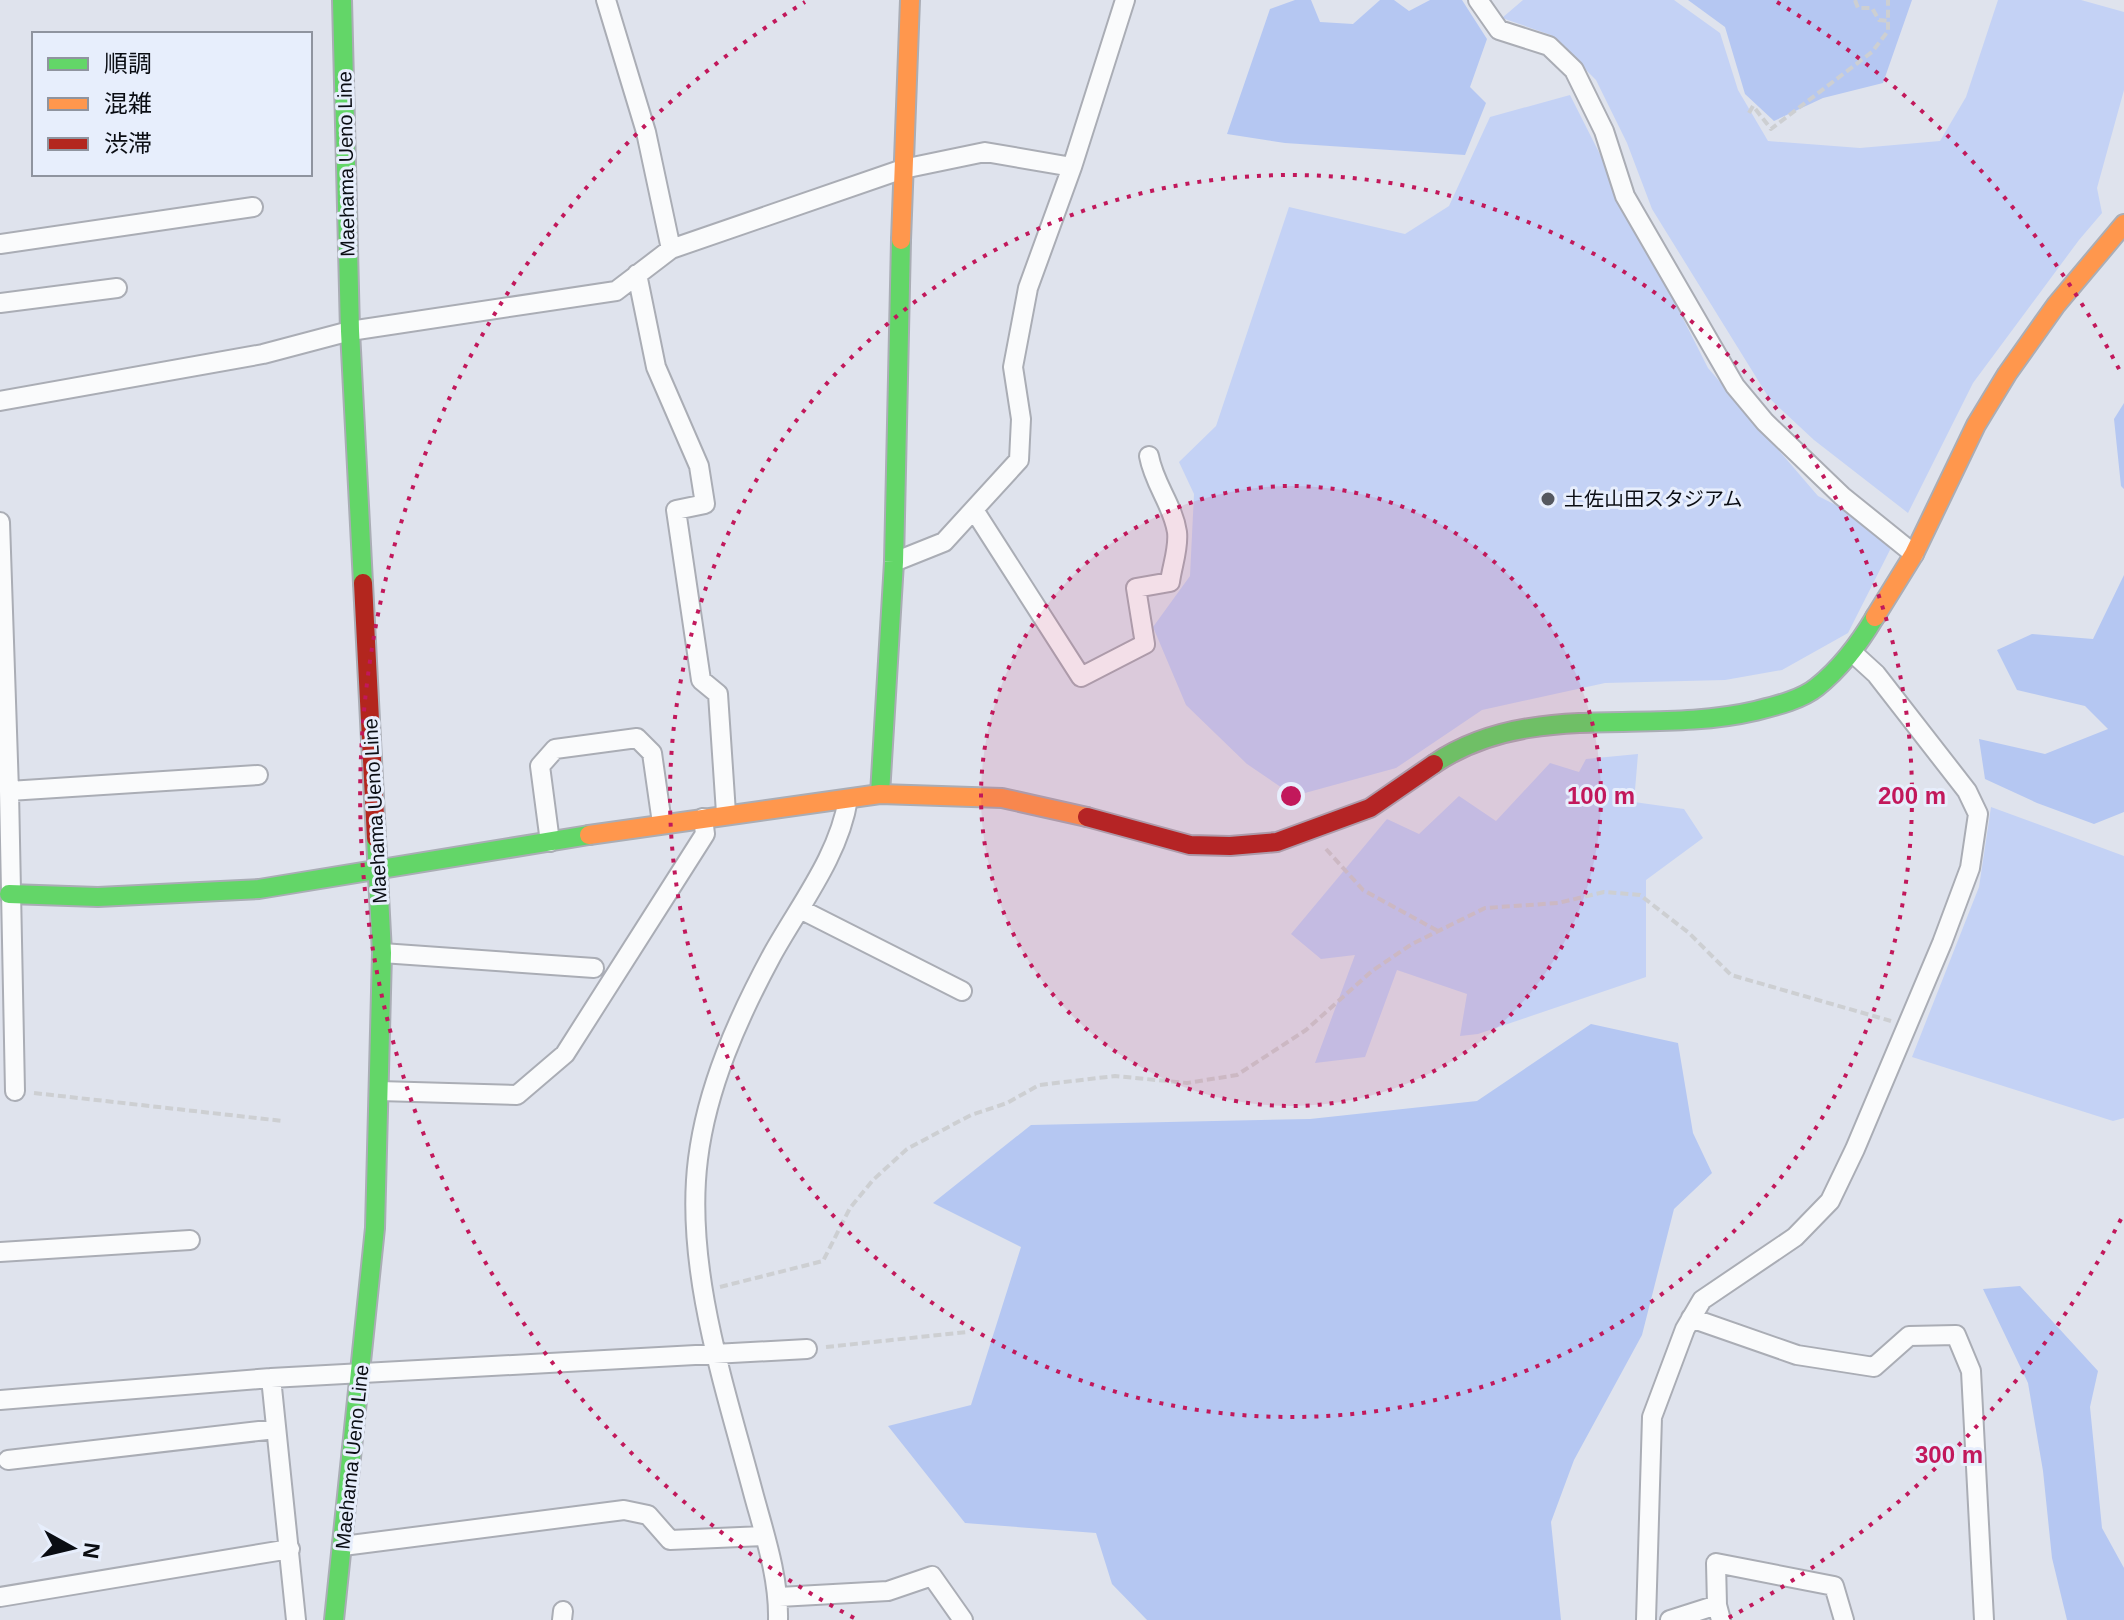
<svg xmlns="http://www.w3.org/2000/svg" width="2124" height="1620" viewBox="0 0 2124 1620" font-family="Arial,'Noto Sans JP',sans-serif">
<rect width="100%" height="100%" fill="#dfe3ed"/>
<!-- green -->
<path fill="#c4d2f5" d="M1523,0H1674L1720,33L1738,90L1768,141L1860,148L1940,141L1966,97L1998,0H2081L2124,12V90L2097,188L2102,213L2079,240L1973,383L1908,513L1814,440L1769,398L1652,209L1627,143L1596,80L1551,35L1502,18Z
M1570,95L1708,368L1818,496L1897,536L1848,633L1782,670L1725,680L1605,683L1482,710L1396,768L1294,796L1247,764L1186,705L1153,627L1190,576L1194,494L1179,462L1216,426L1289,207L1405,234L1449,206L1490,117Z
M1638,754L1634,802L1684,809L1703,838L1646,880V977L1478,1034L1460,1036L1467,994L1397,970L1365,1057L1315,1063L1355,955L1321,959L1291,934L1387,819L1419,834L1459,796L1496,821L1550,763L1579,772L1586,759Z
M1991,807L2124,856V1118L2113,1121L1912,1057L1979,887Z"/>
<!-- forest -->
<path fill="#b5c7f2" d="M1295,0H1311L1320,22L1353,24L1380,0H1394L1409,11L1430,0H1462L1487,39L1470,87L1486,103L1465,155L1285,143L1227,134L1270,9Z
M1688,0H1912L1883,83L1823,98L1774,121L1745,94L1725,27Z
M2124,403V489L2121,486L2114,419Z
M2124,575V812L2094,824L2037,803L1985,779L1979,739L2045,754L2108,729L2085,706L2017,690L1997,650L2032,634L2093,639Z
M1591,1024L1678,1043L1693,1133L1712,1173L1674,1209L1642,1335L1574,1460L1551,1522L1561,1620H1147L1112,1584L1096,1533L965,1523L888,1426L971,1405L1021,1247L933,1203L1031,1125L1310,1119L1477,1101Z
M2020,1286L2098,1371L2090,1407L2102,1528L2124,1568V1620H2067L2052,1558L2043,1471L2028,1383L1983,1289Z"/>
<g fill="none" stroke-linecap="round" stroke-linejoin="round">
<defs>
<path id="street" d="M606,0L646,132L671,249
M1478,0L1499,30L1549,46L1574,70L1604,131L1625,196L1735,386L1765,422L1842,496L1914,554
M0,244L253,207
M637,274L656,367L699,466L705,504L676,510L701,680L718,694L726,813
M0,303L117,288
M0,401L263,354L350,331L616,291L671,249L903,169L985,152L1072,167
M974,510L1081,677L1145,644L1136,588L1170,582C1172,566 1179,548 1177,532C1173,505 1154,484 1149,456
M0,522L9,791L15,1091
M894,562L944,542L1019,460L1021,419L1013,367L1028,288L1072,167L1125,0
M9,791L258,775
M550,842L540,766L555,749L637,738L652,753L662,823
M800,909L962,991
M382,953L594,968
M379,1091L517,1095L565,1054L705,834L703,818
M0,1252L190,1240
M1691,1318L1797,1355L1874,1367L1909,1336L1956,1335L1971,1371L1984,1620
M271,1378L296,1620
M0,1400L271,1378L807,1349
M8,1460L276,1429
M343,1546L624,1510L648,1515L670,1540L764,1536
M0,1597L290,1549
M779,1597L888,1591L932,1576L963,1620
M562,1620L563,1611
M778,1620C779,1578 765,1536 754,1496C726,1390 684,1269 698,1159C707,1087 738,1018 772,955C799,906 839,856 848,799
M1646,1620L1652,1417L1685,1329L1702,1300L1795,1237L1830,1201L1855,1149L1942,943L1970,868L1978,814L1967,791L1876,674L1853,653
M1670,1620L1717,1605
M1721,1620L1717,1605L1716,1563L1834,1586L1844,1620"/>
<path id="fast" d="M342,0L350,331L363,583
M1434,764C1529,699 1649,736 1755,711C1775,706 1801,700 1817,687C1842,667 1859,644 1875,617
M880,794L894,562L901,240
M9,894L98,897L259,889L589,835
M334,1620L375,1228L382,953L376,838"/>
<path id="slow" d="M901,240L910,0
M1875,617L1914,554L1976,425L2007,374L2056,305L2124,224
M589,835L880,794L1002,798L1087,817"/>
<path id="jam" d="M363,583L376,838
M1087,817L1190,845L1230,846L1277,842L1370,808L1434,764"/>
</defs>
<!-- street casing -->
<use href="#street" stroke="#aaadb5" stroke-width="22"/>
<!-- fast casing -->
<use href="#fast" stroke="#aaadb5" stroke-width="22"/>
<!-- slow casing -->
<use href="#slow" stroke="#aaadb5" stroke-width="22"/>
<!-- jam casing -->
<use href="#jam" stroke="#aaadb5" stroke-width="22"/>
<!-- path -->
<path stroke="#cdcfd2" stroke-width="4" stroke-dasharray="8 4" stroke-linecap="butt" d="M1855,0L1858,8H1872L1879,20L1888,21
M1749,113L1753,106L1771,129L1872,52L1888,31V0
M1326,849L1363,890L1438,931
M34,1093L283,1121
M720,1287L823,1261L850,1208L873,1180L907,1149L971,1115L1007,1103L1039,1085L1115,1076L1187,1083L1237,1075L1306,1030L1372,971L1412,944L1485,908L1558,903L1604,892L1640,895L1689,933L1731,975L1891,1021
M826,1347L967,1332"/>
<!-- street -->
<use href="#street" stroke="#fafbfc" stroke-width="18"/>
<!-- fast -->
<use href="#fast" stroke="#63d668" stroke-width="18"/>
<!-- slow -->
<use href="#slow" stroke="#ff974d" stroke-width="18"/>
<!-- jam -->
<use href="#jam" stroke="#b3261e" stroke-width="18"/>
</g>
<!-- distance rings -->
<circle cx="1291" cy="796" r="310" fill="#c2185b" fill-opacity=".12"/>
<g fill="none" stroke="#c2185b" stroke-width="4" stroke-dasharray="4 8">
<circle cx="1291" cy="796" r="310"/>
<circle cx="1291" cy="796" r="621"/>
<path d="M2121 1219A931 931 0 0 1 1728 1618M854 1618A931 931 0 0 1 805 2M1777 2A931 931 0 0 1 2121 373"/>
</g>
<!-- markers -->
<circle fill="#55585f" stroke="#e7eefc" stroke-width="3" cx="1548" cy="499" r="8"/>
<g text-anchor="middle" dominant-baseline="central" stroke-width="6" stroke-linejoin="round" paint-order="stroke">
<!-- street labels -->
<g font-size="20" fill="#0a0d13" stroke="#e7eefc">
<text transform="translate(346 164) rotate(-91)">Maehama Ueno Line</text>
<text transform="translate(375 811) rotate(-93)">Maehama Ueno Line</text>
<text transform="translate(352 1457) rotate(-84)">Maehama Ueno Line</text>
</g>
<!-- poi labels -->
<g font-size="20" fill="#0a0d13" stroke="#e7eefc" text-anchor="start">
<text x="1564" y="499">土佐山田スタジアム</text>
</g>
</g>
<circle cx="1291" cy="796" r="12" fill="#c2185b" stroke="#e7eefc" stroke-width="4"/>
<g font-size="24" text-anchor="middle" font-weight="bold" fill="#c2185b" stroke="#e7eefc" stroke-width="6" stroke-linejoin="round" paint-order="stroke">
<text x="1601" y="804">100 m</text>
<text x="1912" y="804">200 m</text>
<text x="1949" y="1463">300 m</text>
</g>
<!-- legend -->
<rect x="32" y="32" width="280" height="144" fill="#e7eefc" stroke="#8f949f" stroke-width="2"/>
<rect x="48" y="58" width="40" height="12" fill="#63d668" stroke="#8f949f" stroke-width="2"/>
<text x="104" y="72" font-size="24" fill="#0a0d13">順調</text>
<rect x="48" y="98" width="40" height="12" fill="#ff974d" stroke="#8f949f" stroke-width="2"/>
<text x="104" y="112" font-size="24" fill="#0a0d13">混雑</text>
<rect x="48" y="138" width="40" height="12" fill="#b3261e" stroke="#8f949f" stroke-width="2"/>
<text x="104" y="152" font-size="24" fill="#0a0d13">渋滞</text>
<!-- north arrow -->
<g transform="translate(72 1548) rotate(98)" stroke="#e7eefc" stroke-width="6" paint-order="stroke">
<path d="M0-6L14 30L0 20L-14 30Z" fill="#0a0d13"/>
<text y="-12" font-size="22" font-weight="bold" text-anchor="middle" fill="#0a0d13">N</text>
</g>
</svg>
